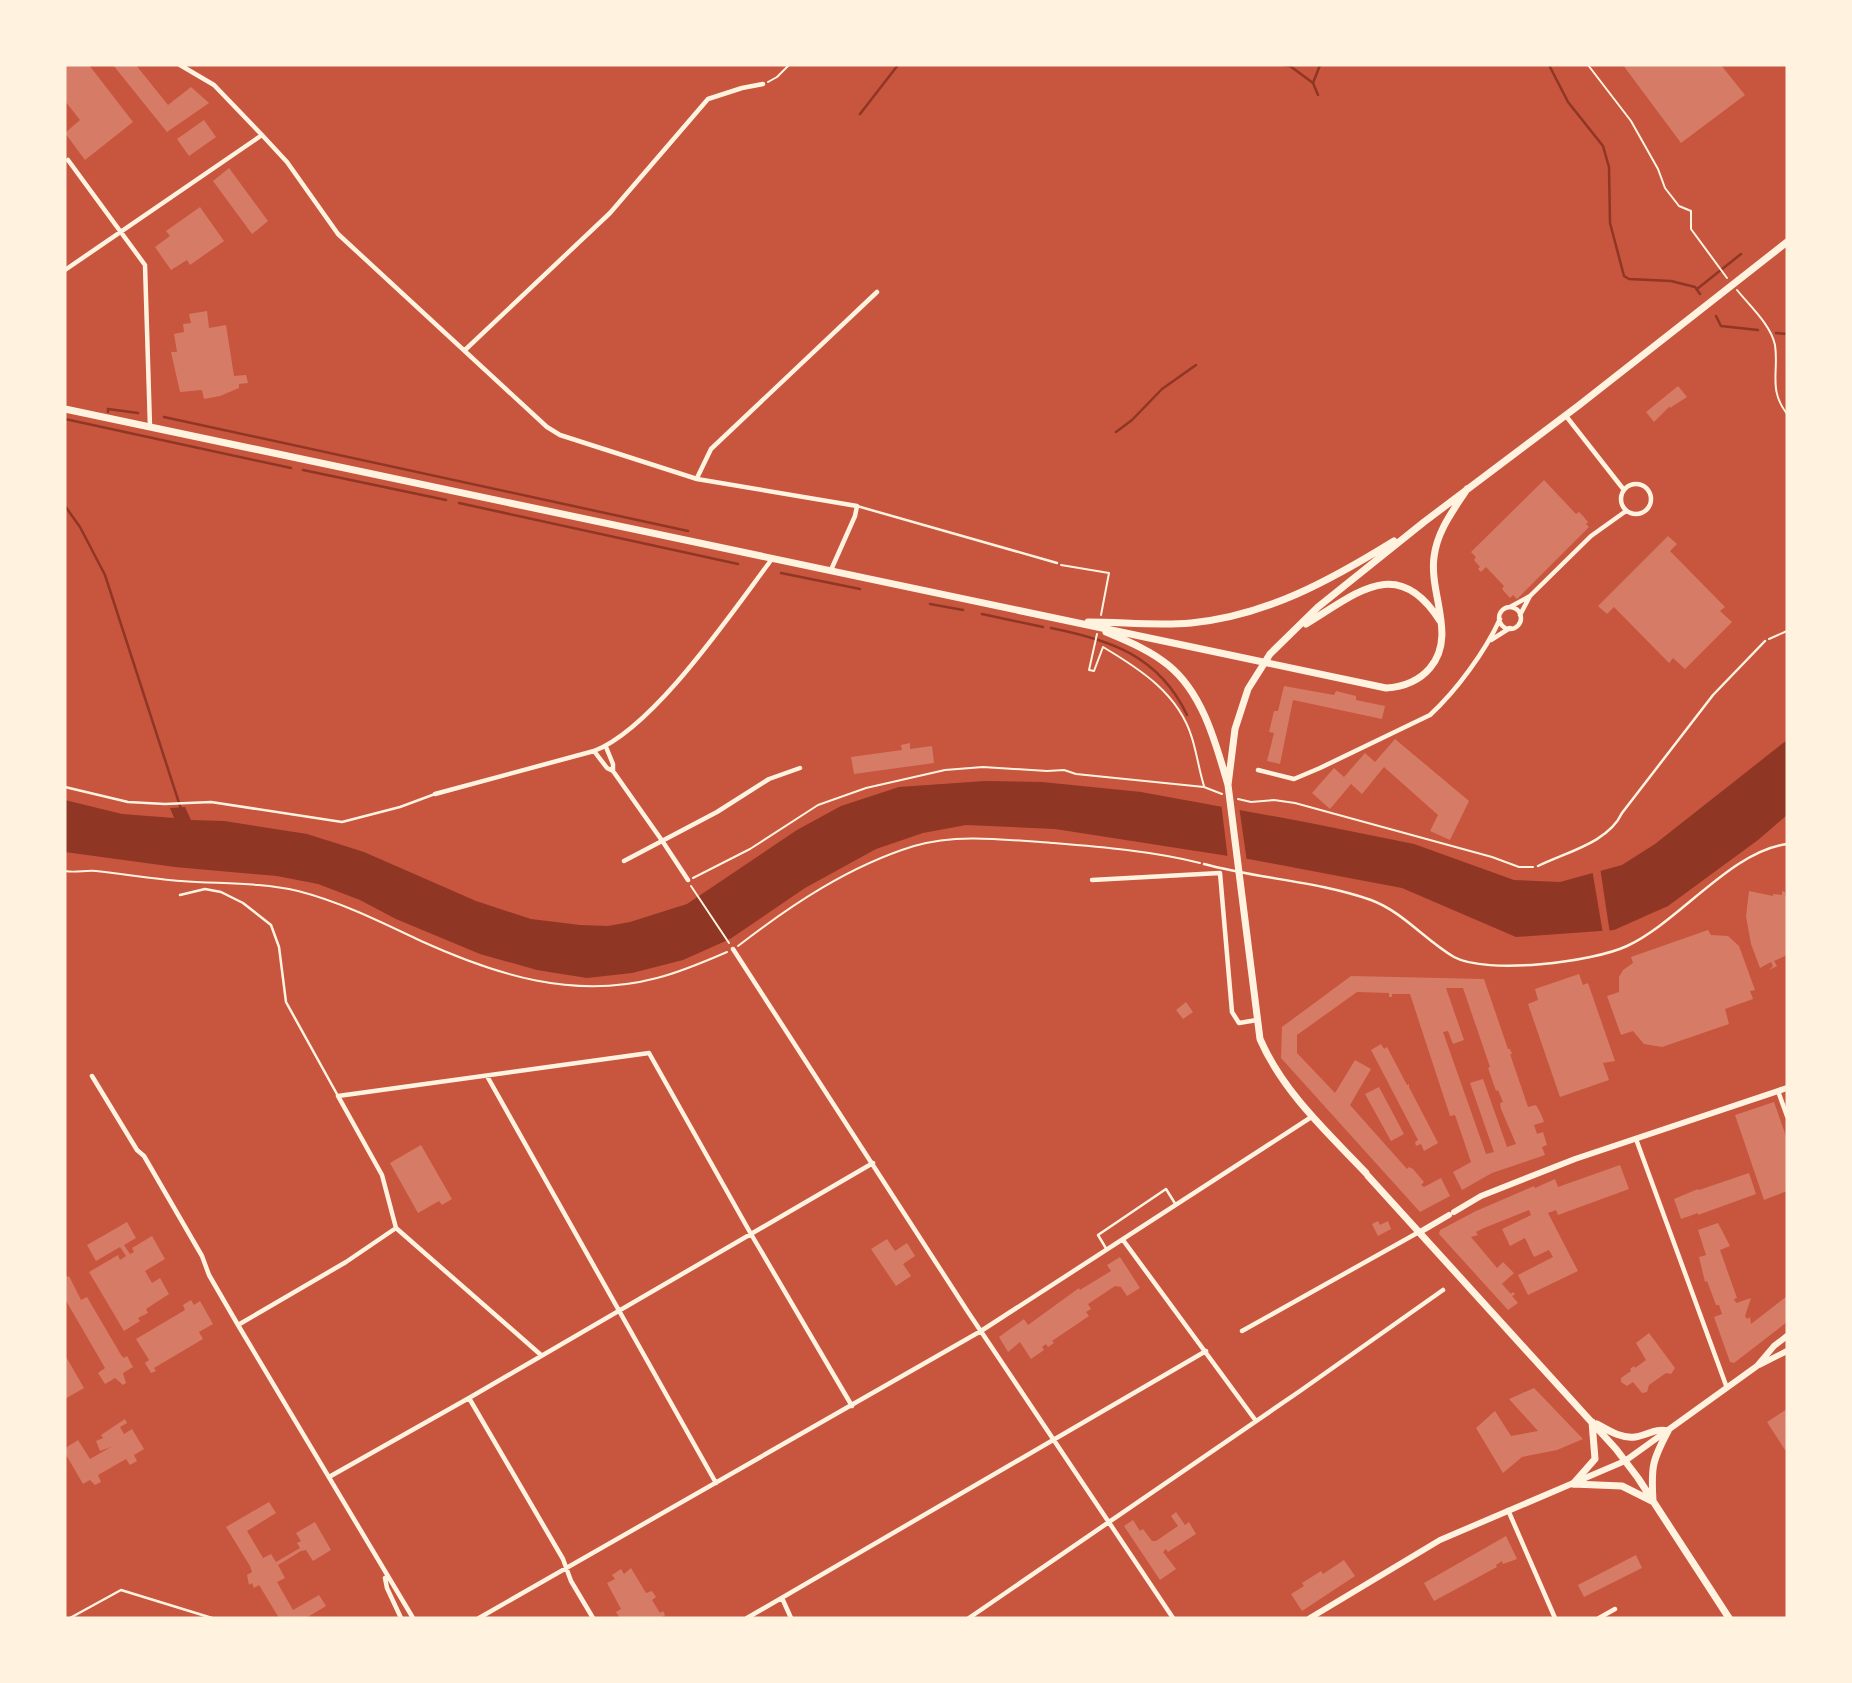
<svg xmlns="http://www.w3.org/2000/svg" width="1852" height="1683" viewBox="0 0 1852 1683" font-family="'IBM Plex Serif',serif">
<rect width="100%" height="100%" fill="#c8553d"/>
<!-- water -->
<path fill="#8f3625" d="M1787,740V815L1758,840L1668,906L1614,930L1516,937L1402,888L1254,860L1055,829L966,825L923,833L876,849L805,888L730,939L683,960L632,973L587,978L537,970L480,954L396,919L360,900L318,884L277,876L175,867L65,852V800L122,814L174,818L170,808L185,807L191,820L224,821L307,834L364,852L476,901L531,919L580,925L608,926L630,922L687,904L797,830L841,806L899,787L985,781L1042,782L1141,792L1305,822L1414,844L1514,880L1560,882L1622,865L1655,844Z"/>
<!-- pier -->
<path fill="#c8553d" d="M1221,802L1239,806L1247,862L1228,860Z
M1600,867L1610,934H1603L1592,869Z"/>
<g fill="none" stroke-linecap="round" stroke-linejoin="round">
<!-- stream -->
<path stroke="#8f3625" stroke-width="2.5" d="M1282,65L1290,66L1313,83L1320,65
M1549,65L1568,102L1603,146L1609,167L1610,223L1624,276L1629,279L1671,281L1695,287L1700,294
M1313,83L1318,95
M860,114L898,65
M1697,289L1741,254
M1716,316L1721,326L1758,330
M1776,333L1787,334
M108,412V409L138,413
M164,417L688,531
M65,419L291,468
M1116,432L1132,420L1162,389L1196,365
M303,470L446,500
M459,503L738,564
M65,506L80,527L105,575L181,809
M781,573L860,589
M930,604L963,610
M982,614L1043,627
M1051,628C1111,640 1159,656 1187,715"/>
</g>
<!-- building -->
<path fill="#d67c66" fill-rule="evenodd" d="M65,65H89L133,122L85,160L65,133L80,120L65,101Z
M113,65H136L168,105L191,87L209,103L167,132Z
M1623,65H1721L1745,95L1681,143Z
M204,120L216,137L189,156L177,139Z
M229,168L268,221L252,234L213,181Z
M200,207L224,241L190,265L187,260L171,270L155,247L170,236L166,231Z
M207,311L209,328L226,325L234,376L246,375L248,383L239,384V388L220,396L204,399L202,390L180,392L171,352H177L174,334L184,332L183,324L191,323L189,314Z
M1678,386L1687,397L1670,408V406L1654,422L1646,412Z
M1544,480L1576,514L1579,512L1583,516L1588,522L1586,524L1589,527L1517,599L1513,595L1510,598L1502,589L1504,586L1486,567L1481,572L1478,569L1480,567L1474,560L1476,557L1471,552Z
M1668,536L1677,544L1670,551L1725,607L1720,611L1732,622L1685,669L1673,658L1669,663L1614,607L1607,614L1598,606Z
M1284,686L1334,695L1336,691L1356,696V700L1385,706L1382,719L1293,700L1280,764L1267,761L1274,733L1269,732L1274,711H1278Z
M1395,739L1469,801L1450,840L1430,831L1438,815L1384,767L1362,794L1351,784L1330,809L1312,793L1334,768L1344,777L1365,753L1375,762Z
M910,743V749L932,746L934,763L854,774L851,757L902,750L901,745Z
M1749,891L1773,896V894L1782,895V891L1785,892V895L1787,896V955L1774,961L1777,966L1769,970L1773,966L1771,962L1760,968L1751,944L1746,916Z
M1708,930L1711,935L1728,936L1739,946L1755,990L1750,991L1753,999L1725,1009L1729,1024L1662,1047L1644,1044L1633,1031L1621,1035L1607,996L1619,992V977L1623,970L1633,963L1631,957Z
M1579,974L1583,985L1588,983L1615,1061L1603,1063L1609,1080L1560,1097L1528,1004L1538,1000L1535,989Z
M1351,976L1484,979L1508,1049H1510L1512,1054H1510L1528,1107L1536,1105L1541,1114L1544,1122L1534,1125L1537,1134L1543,1132L1547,1145L1542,1147L1545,1155L1492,1173L1462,1190L1453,1172L1471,1162L1455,1115L1450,1116L1410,994H1392V997H1389V993L1357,992L1297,1035V1053L1335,1093L1355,1060L1371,1069L1350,1105L1407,1169L1409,1167L1413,1169L1424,1182L1421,1185L1424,1187L1441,1178L1450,1196L1420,1212L1281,1058L1282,1027ZM1446,988H1463L1490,1067L1488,1068L1496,1091L1498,1090L1503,1102L1500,1103L1501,1109L1516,1144L1507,1147L1483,1079L1470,1083L1494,1152L1486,1154L1443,1032L1448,1031L1453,1044L1464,1040Z
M1186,1002L1193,1012L1183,1019L1176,1010Z
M1381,1044L1384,1049L1387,1047L1407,1085L1409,1084V1087L1438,1143L1424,1151L1421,1144L1416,1146L1415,1142L1418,1140L1371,1050Z
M1379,1087L1404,1134L1391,1141L1365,1094Z
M1774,1102L1787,1139V1191L1764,1200L1735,1115Z
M421,1145L452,1199L442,1205L439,1201L418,1213L390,1163Z
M1620,1165L1629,1189L1558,1215L1556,1210L1548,1213L1578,1271L1528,1295L1518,1275L1553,1257L1549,1250L1534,1257L1525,1238L1510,1246L1502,1229L1531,1215L1529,1210L1484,1228L1476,1232L1478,1235L1471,1237L1497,1268L1503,1262L1514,1273L1502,1284L1511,1294L1513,1292L1515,1294L1512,1296L1518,1303L1508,1310L1439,1234L1440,1230L1476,1211L1534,1186L1535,1188L1555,1179L1558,1187Z
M1749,1173L1756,1194L1698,1215V1213L1681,1219L1674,1199L1698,1189L1699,1190Z
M1378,1221L1380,1225L1388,1221L1391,1229L1378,1236L1372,1224Z
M127,1222L136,1238L124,1245L130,1254L134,1252L132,1248L152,1236L165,1259L145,1271L152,1283L160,1278L169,1294L146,1309L148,1313L138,1318L140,1321L124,1331L89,1272L118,1255L120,1260L126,1256L120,1247L96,1261L87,1245Z
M1718,1223L1730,1246L1720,1250L1737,1298L1734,1299L1736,1303L1751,1298L1745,1316L1747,1319L1750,1317L1751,1324L1787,1296V1322L1734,1363L1730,1362L1714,1317L1722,1314L1719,1305H1716L1707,1281L1705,1282L1699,1257L1706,1255L1698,1230Z
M887,1239L895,1251L907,1243L915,1256L903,1264L911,1276L896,1286L871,1249Z
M1120,1257L1140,1288L1127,1296L1121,1287L1115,1286L1088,1304L1091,1309L1086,1312L1089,1316L1052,1341L1054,1343L1048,1347L1046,1344L1042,1347L1044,1350L1031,1359L1020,1342L1008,1352L999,1337L1024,1319L1028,1325L1079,1288L1080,1290L1111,1271L1107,1265Z
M65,1272L67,1277L69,1276L81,1300L87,1297L121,1355L124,1358L127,1356L133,1367L123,1373L126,1383L123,1385L115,1378L105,1384L98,1373L105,1368L65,1299Z
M191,1300L194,1305L200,1301L213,1324L199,1332L203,1339L154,1368L156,1371L151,1373L145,1363L149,1360L136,1339L185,1310L183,1305Z
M1649,1333L1675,1368L1671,1374L1666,1373L1649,1385L1647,1392L1642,1393L1633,1382L1627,1386L1621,1382V1378L1631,1371L1630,1369L1634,1366L1635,1368L1646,1360L1636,1343Z
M65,1355L84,1388L65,1399Z
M1534,1388L1583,1439L1557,1450L1522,1457L1503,1473L1476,1428L1495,1411L1511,1436L1538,1431L1509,1399Z
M1787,1409V1453L1767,1422Z
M125,1419L127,1423L120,1427L124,1434L132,1429L144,1449L134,1455L137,1461L130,1465L126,1459L98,1475L101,1482L95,1485L90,1480L83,1484L65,1453L67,1447L78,1440L90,1459L111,1447L100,1451L96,1441L103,1438L101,1435Z
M269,1502L276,1513L247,1531L263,1558L271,1554L276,1562L300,1548L297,1543L301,1541L296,1533L315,1522L331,1550L313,1561L306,1550L301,1551L278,1565L285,1578L277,1582L293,1610L319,1595L326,1606L306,1618H279L259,1585L254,1588L252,1583L249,1585L247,1575L252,1572L250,1566L226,1527Z
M1176,1512L1185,1525L1189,1522L1196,1534L1168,1552L1166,1549L1163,1552L1176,1569L1160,1580L1124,1526L1133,1520L1140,1531L1143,1529L1152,1541H1156L1178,1526L1171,1516Z
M1506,1536L1517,1559L1503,1564L1502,1561L1496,1565L1497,1567L1434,1601L1424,1583Z
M1636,1555L1642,1568L1584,1597L1578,1585Z
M1344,1560L1355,1576L1302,1611L1291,1594L1304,1586L1302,1583L1321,1571L1323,1574Z
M631,1568L646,1593L652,1591L656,1597L652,1600L660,1613L663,1611L665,1615L662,1617L620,1618L616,1612L621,1609L607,1583L615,1579L612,1575L621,1569L624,1574Z"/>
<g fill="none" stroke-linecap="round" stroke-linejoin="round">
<!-- path -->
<path stroke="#fff3e0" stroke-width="2" d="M1588,65L1631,121L1658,169L1665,188L1679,206L1691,211V229L1727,278
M768,82L777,77L789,65
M1737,290C1749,305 1771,325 1775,345C1779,372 1768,389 1787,414
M1061,565L1109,573L1101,615
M1097,634L1089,670L1094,671L1103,647C1140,669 1179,694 1192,738C1197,754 1199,770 1204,786
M1769,639L1787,631
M1238,799L1251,802L1274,800L1295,803L1492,857L1519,867H1533
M65,871C75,873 86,870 96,871C125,874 153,879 181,881C220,884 260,882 298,891C341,902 381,922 421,941C496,975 574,1000 657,978C681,972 704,962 727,952
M693,878L750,849L818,805L866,788L945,770L983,767L1047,771L1064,770L1076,774L1204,787L1222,794
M691,886L729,943
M738,946C791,905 849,866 914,846C958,833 1007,840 1052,843C1101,847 1151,851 1200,863"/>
<!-- service -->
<path stroke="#fff3e0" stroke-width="2.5" d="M857,506L1057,563
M65,787L128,802L165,804L211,802L342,822L400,807L435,794
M1204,864C1259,879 1317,881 1371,900C1403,912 1425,940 1454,957C1487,975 1593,962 1627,946C1679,922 1731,851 1787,844
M1538,866C1566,852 1608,843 1622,813L1713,695L1765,641
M180,895L205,889L221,892L243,903L271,925L279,947L286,1002L338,1096
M1107,1250L1098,1235L1166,1189L1176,1205
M70,1618L121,1590L212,1618"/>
<!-- minor -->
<path stroke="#fff3e0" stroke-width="4.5" d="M180,65L214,85L262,135L287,162L338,234L547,427L560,435L697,479L857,506L855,516L831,570
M68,160L145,265L150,427
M65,270L262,135
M465,350L610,213L708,99L742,88L763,84
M1566,416L1624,490
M697,478L711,449L877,292
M1621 499a15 15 0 1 1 30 0a15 15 0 1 1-30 0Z
M1510,607L1530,596L1591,536L1626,511
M1499 618a11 11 0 1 1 22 0a11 11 0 1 1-22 0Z
M1520,615L1530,596
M1491,640L1510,628
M606,747L613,764V771
M594,751L607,768L613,771L663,842L688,880
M1258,770L1294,779L1320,768L1430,715C1456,691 1485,652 1500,619
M435,794L594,751C654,728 732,612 772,559
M624,861L717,812L769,779L800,768
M1092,880L1220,873L1232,1012L1239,1023L1257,1020
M733,949L968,1312L1173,1618
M92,1076L137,1150L144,1156L202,1256L209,1275L238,1325L413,1618
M487,1076L716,1483
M1778,1091L1787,1116
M1636,1139L1727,1388
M1123,1240L1256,1421
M238,1325L346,1262L396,1228
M1242,1331L1419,1232
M541,1355L396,1228L382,1175L338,1096L649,1053L751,1234L852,1406
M469,1398L563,1559L571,1581L593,1618
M329,1477L469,1398L873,1163
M1508,1510L1555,1618
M385,1578L387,1588L401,1618
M782,1598L791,1618
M479,1618L981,1331L1313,1116
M747,1618L1206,1351
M969,1618L1300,1391L1443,1290
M1599,1618L1615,1609"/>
<!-- tertiary -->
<path stroke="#fff3e0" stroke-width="6" d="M1454,1212L1481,1196L1575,1159L1787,1088
M1420,1232L1449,1215
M1759,1365L1787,1351
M1310,1618L1440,1540L1625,1461L1757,1366L1774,1346L1787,1336"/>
<!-- secondary -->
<path stroke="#fff3e0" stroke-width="7" d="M65,409L1386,688C1403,687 1418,682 1430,668C1457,636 1429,594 1434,557C1437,531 1453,511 1467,489
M1088,622C1122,622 1157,626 1191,623C1266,616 1331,580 1394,541
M1306,624C1357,593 1398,554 1440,621
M1106,632C1127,641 1150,650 1168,665C1203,693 1216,744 1228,785L1260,1039C1283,1092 1327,1132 1366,1173
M1228,785L1235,729L1248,689L1270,654L1318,607L1424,522L1578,406L1787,242
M1368,1176L1616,1449L1638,1478L1729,1618
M1597,1424C1608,1430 1621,1439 1635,1437C1648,1435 1655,1428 1668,1431C1652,1461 1651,1467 1653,1501
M1573,1484L1622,1486L1652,1501
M1573,1484L1595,1459L1592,1422"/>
</g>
<!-- border -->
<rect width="1852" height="1683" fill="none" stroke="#fff3e0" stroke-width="133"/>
</svg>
